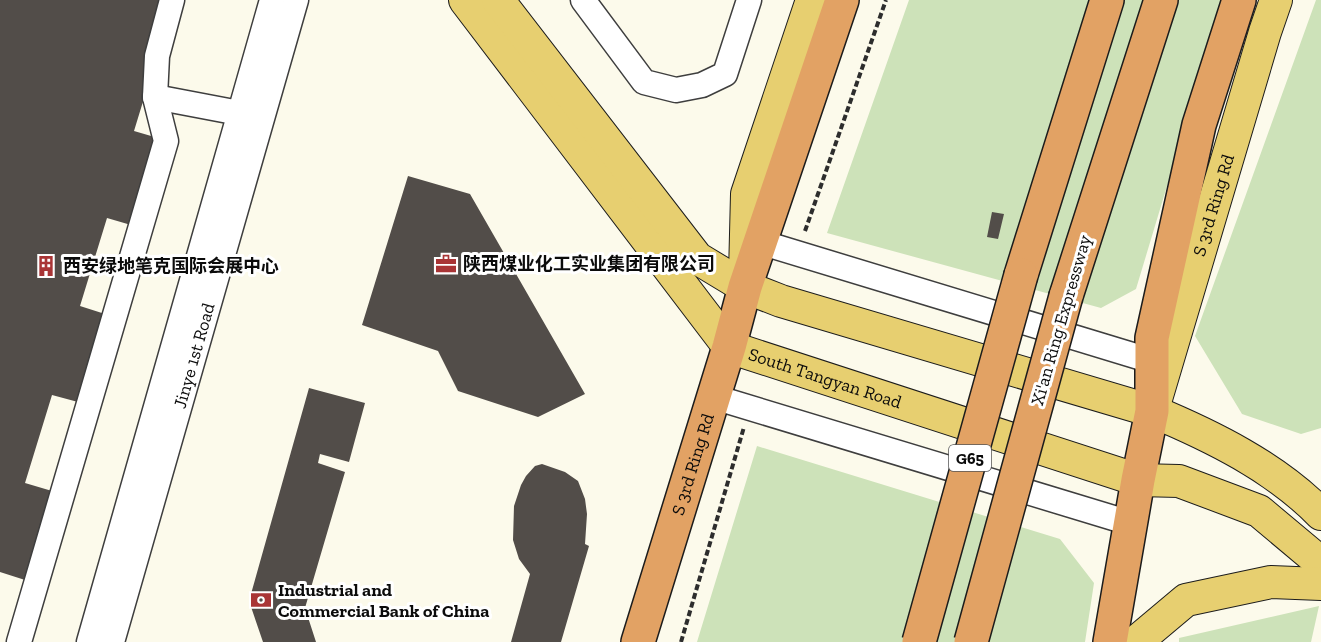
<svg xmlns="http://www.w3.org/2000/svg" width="1321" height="642" viewBox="0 0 1321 642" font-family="'Zilla Slab','Noto Sans SC',serif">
<rect width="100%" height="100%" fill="#fcfaeb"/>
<!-- green -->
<path fill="#cde2b9" d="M909,0H1223L1136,289L1101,308L827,233Z
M1316,0H1321V428L1301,434L1242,414L1195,336Z
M757,446L1060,539L1094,583L1085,642H697Z
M1319,606L1311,642H1179V638Z"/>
<!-- building -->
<path fill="#524d49" d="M0,0H174L134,131L158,138L131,225L107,218L80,306L105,314L78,402L52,395L25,483L52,491L25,580L0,572Z
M408,176L470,194L585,394L538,417L458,391L438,351L362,325Z
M992,212L1004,214L998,239L987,237Z
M309,388L365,403L349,462L320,454L318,463L345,472L305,608L316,642H263L249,601Z
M542,464L565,472L578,481L585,499L587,514L585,544L589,546L561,642H511L530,574L519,559L513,540L514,506L521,485L526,476L535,466Z"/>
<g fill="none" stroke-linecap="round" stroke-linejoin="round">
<defs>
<g id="minor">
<path d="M583,0L644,82L676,90L702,85L725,74L749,0"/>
<path d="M155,97L255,116"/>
<path d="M760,242L1152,361"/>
<path d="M714,397L1130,523"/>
<path d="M19,642L166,141L155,97L157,56L172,0"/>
<path d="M89,642L272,0"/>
<path id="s1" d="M112,642L296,0"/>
</g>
<g id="major">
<path id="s2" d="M465,0L729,347L1138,480L1179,481L1259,511L1321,563"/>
<path d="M498,0L697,258L745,287L781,301L1152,411C1212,436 1275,467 1321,514"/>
<path d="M745,274L747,194L812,0"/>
<path id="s3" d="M1156,399L1265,32L1276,0"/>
<path d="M1136,642L1186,600L1271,582L1321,584"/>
</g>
<g id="highway">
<path d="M1021,275L1107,0"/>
<path d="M1066,296L1161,0"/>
<path id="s4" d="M638,642L729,347L745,287L842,0"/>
<path d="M1110,642L1138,480L1152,411V338L1199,125L1239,0"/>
</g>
</defs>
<!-- minor casing -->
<use href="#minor" stroke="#3e3e3e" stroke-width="27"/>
<!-- major casing -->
<use href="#major" stroke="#1c1c1c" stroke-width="34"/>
<!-- highway casing -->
<use href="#highway" stroke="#1c1c1c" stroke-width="36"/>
<!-- path -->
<path stroke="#2d2d2d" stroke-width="4" stroke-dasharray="6 3" stroke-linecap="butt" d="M805,231L886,0
M681,642L744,427"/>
<!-- minor -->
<use href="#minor" stroke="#fff" stroke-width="24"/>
<!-- major -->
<use href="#major" stroke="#e7cf70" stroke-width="32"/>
<!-- highway -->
<use href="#highway" stroke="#e2a264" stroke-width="33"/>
<defs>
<path id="highway-bridge" d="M919,642L1021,275
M971,642L1066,296"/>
</defs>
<!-- highway-bridge casing -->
<use href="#highway-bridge" stroke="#1c1c1c" stroke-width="36" stroke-linecap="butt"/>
<!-- highway-bridge -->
<use href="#highway-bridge" stroke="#e2a264" stroke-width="33"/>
</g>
<!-- icons -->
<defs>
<symbol id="office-bare" viewBox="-9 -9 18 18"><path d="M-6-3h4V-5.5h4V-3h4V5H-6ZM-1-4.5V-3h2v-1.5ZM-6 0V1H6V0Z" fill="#a93536" stroke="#fff" stroke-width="2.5" paint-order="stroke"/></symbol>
<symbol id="building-bare" viewBox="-9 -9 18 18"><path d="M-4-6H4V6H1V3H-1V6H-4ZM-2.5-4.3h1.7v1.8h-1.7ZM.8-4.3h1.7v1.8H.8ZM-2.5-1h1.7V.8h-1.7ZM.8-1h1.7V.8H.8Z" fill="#a93536" stroke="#fff" stroke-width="2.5" paint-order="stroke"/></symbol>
<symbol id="bank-bare" viewBox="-9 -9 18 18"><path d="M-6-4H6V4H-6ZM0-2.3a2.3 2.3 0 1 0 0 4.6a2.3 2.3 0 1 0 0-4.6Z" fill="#a93536" stroke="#fff" stroke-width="2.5" paint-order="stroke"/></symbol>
</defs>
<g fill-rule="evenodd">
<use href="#office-bare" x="431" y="249" width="30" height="30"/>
<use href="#building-bare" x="31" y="251" width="30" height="30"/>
<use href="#bank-bare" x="246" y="585" width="30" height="30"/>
</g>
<g text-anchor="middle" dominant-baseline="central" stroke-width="6" stroke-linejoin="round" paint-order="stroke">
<!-- shield labels -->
<rect fill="#fff" stroke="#545454" stroke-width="1.5" x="949" y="445" width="42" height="26" rx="4.5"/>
<g font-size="16" font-weight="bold" fill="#0b0b0b">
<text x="970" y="458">G65</text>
</g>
<!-- street labels -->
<g font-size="18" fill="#0b0b0b" stroke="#fff">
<text stroke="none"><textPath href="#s3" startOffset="202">S 3rd Ring Rd</textPath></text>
<text transform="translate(1061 320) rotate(-74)">Xi'an Ring Expressway</text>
<text stroke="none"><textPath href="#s1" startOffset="298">Jinye 1st Road</textPath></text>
<text stroke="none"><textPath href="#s2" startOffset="537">South Tangyan Road</textPath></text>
<text stroke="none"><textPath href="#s4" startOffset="186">S 3rd Ring Rd</textPath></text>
</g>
<!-- poi labels -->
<g font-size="18" font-weight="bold" fill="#0b0b0b" stroke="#fff" text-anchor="start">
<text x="463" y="264">陕西煤业化工实业集团有限公司</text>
<text x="63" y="266">西安绿地笔克国际会展中心</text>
<text x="278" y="590">Industrial and<tspan x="278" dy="21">Commercial Bank of China</tspan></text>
</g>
</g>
</svg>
